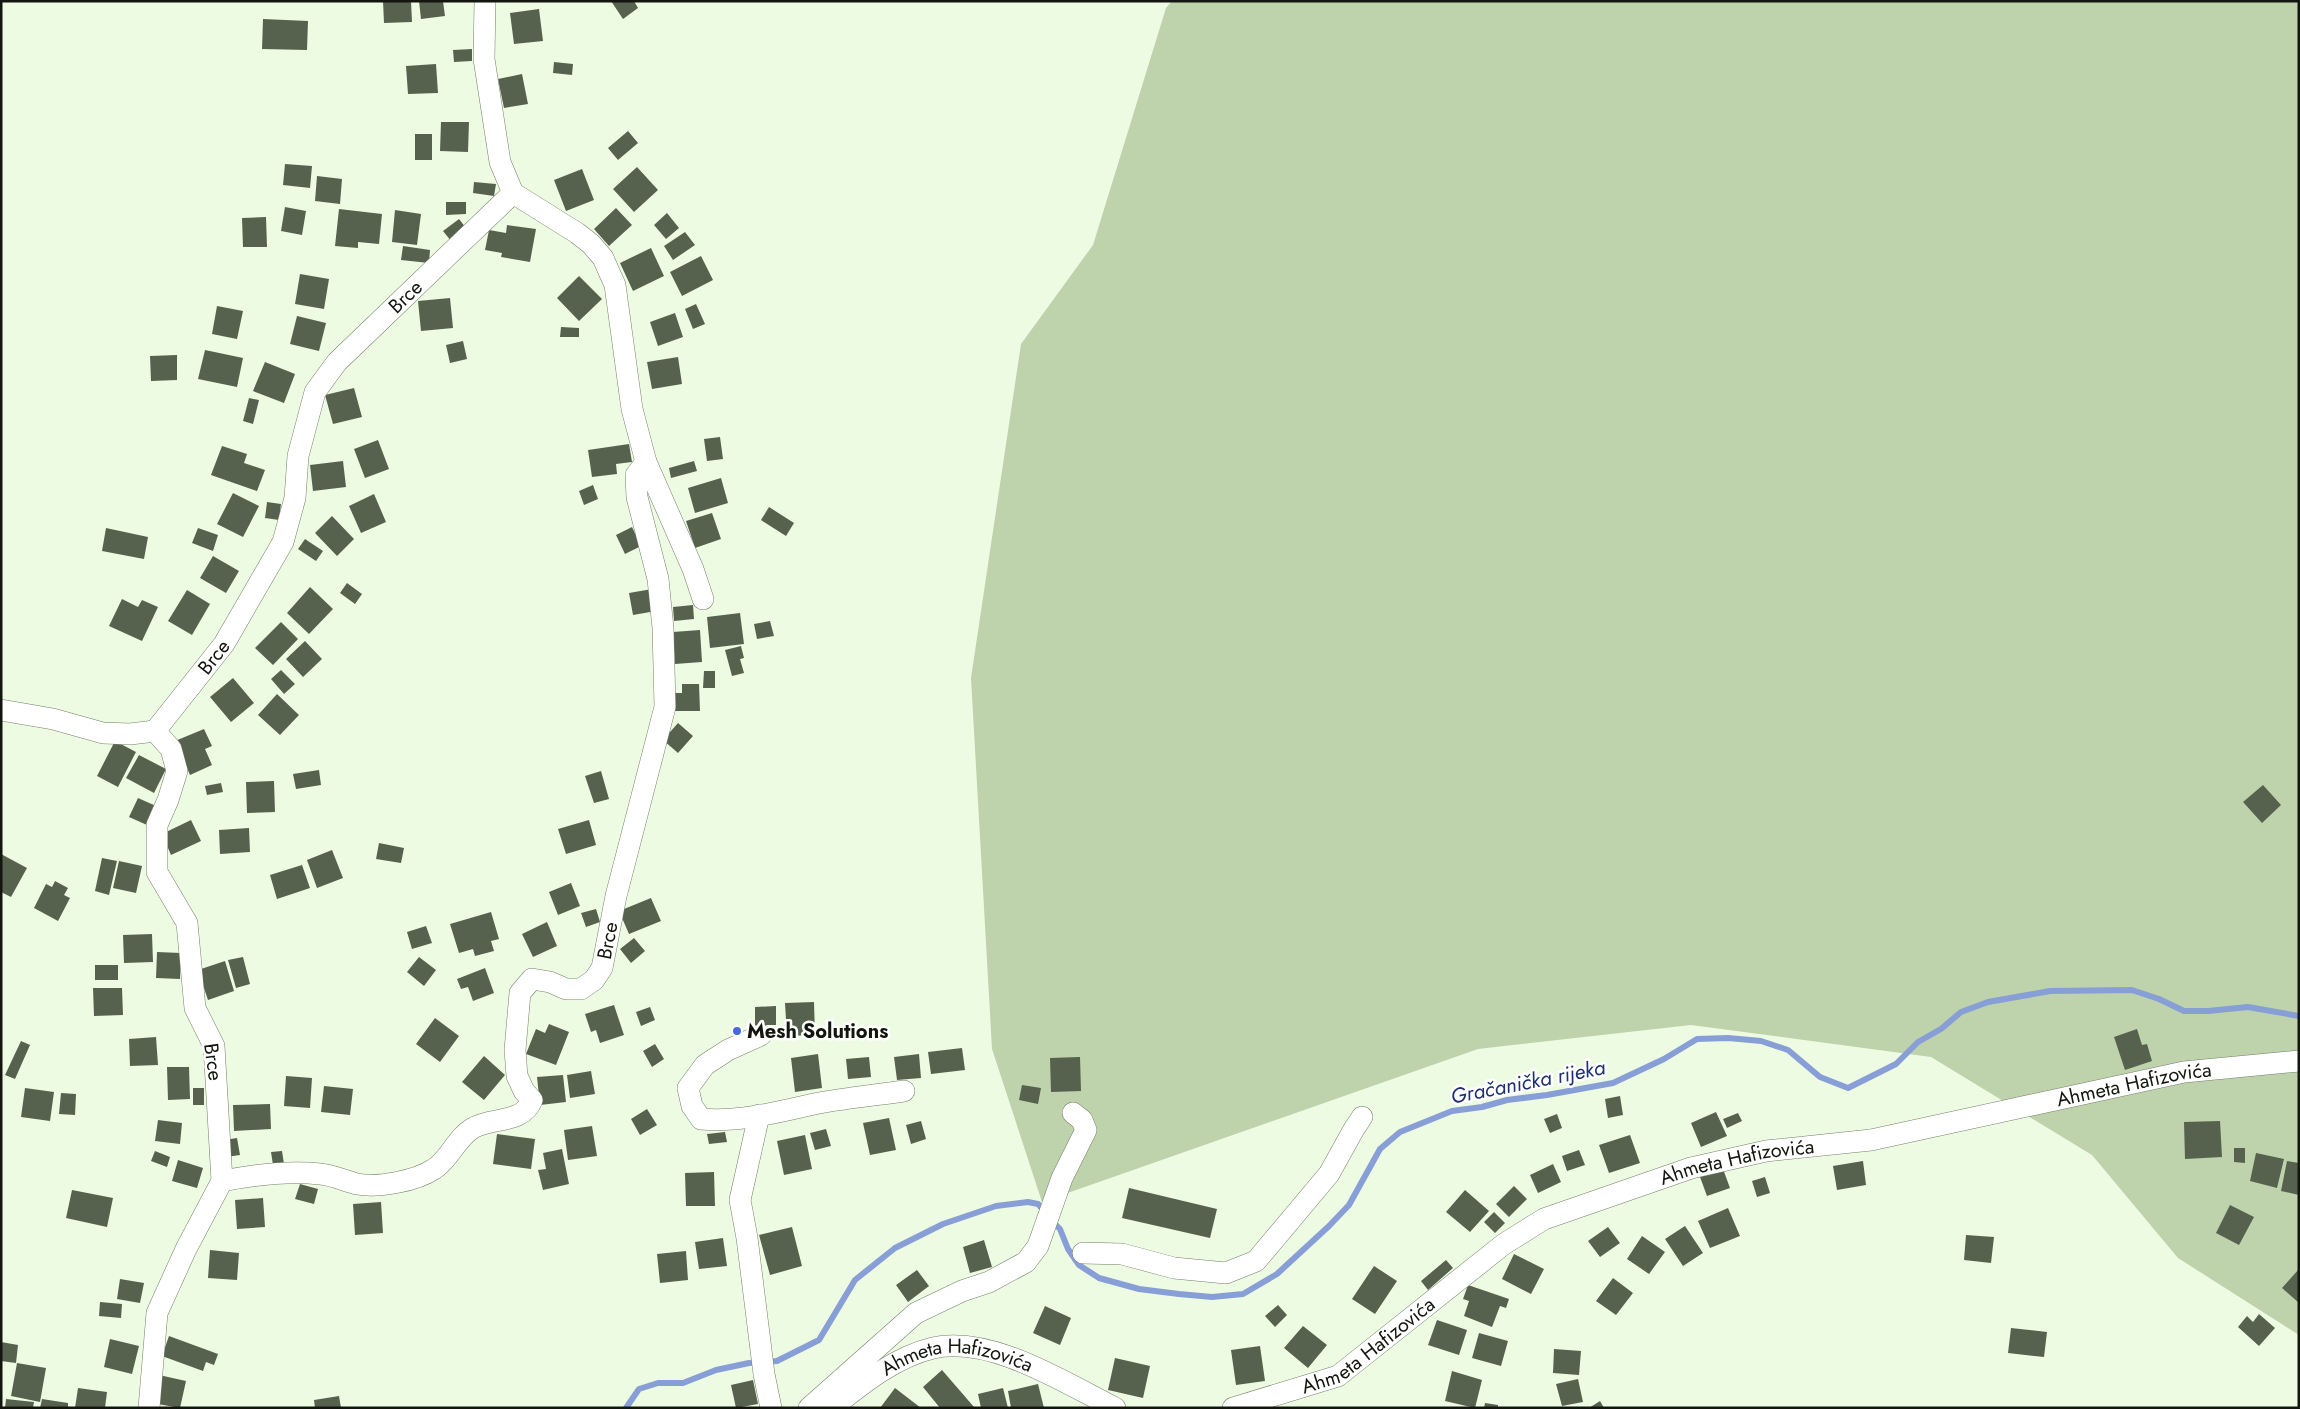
<svg xmlns="http://www.w3.org/2000/svg" width="2300" height="1409" viewBox="0 0 2300 1409" font-family="Jost,sans-serif">
<rect width="100%" height="100%" fill="#eefbe3"/>
<!-- green -->
<path fill="#bed2ac" d="M1172,1H2299V1335L2178,1258L2092,1155L1931,1057L1691,1025L1478,1049L1042,1202L992,1049L971,678L1021,344L1093,245L1166,8Z"/>
<g fill="none" stroke-linecap="round" stroke-linejoin="round">
<!-- stream -->
<path stroke="#889ed6" stroke-width="6" d="M1052,1221L1060,1229L1068,1249L1079,1265L1099,1278L1139,1289L1179,1294L1212,1297L1243,1294L1277,1274L1329,1226L1349,1205L1380,1149L1400,1132L1452,1111L1482,1107L1507,1100L1547,1095L1613,1083L1664,1059L1697,1039L1728,1038L1761,1041L1788,1050L1820,1077L1848,1088L1896,1064L1918,1042L1941,1029L1961,1012L1988,1002L2050,991L2132,990L2159,999L2184,1011H2208L2248,1007L2299,1016
M626,1408L639,1389L658,1383H683L716,1370L749,1363L777,1361L819,1340L855,1280L895,1248L943,1224L996,1206L1028,1202L1038,1204L1046,1213"/>
</g>
<!-- building -->
<path fill="#57624e" d="M383,1H411L412,22L384,23Z
M419,1H443L445,16L421,19Z
M611,1H634L638,8L623,19Z
M539,9L543,41L514,44L510,13Z
M263,19L308,21L307,50L262,49Z
M472,49V61L454,62L453,50Z
M554,62L573,64L572,75L553,73Z
M436,64L438,93L408,94L406,66Z
M522,74L528,104L504,108L498,79Z
M441,122H469L468,152L440,151Z
M628,131L638,143L618,160L608,148Z
M415,134H432V160H415Z
M285,164L312,166L310,188L283,185Z
M637,167L658,190L634,212L613,189Z
M582,169L594,200L566,211L554,180Z
M317,176L342,179L340,204L315,201Z
M474,182L496,184L494,196L473,193Z
M446,202H466V214L446,215Z
M285,207L306,211L302,235L281,231Z
M616,208L632,225L609,246L594,229Z
M339,209L382,214L379,244L358,242V248L335,246Z
M395,210L421,214L417,245L392,242Z
M667,213L679,228L666,239L654,225Z
M266,217L267,247H243L242,218Z
M459,219L466,228L451,241L443,231Z
M507,225L536,229L530,262L501,257L502,253L485,250L489,230L506,233Z
M685,232L695,245L673,260L664,246Z
M403,246L430,250L429,263L401,260Z
M651,248L664,276L633,291L620,263Z
M701,256L713,280L682,296L670,272Z
M300,274L329,279L324,309L295,304Z
M579,276L602,299L579,321L557,298Z
M450,298L453,328L421,331L418,301Z
M696,304L705,324L693,329L685,309Z
M217,306L243,311L237,339L212,334Z
M675,313L683,337L658,346L650,322Z
M297,316L326,323L319,351L290,344Z
M561,327L579,328V337H560Z
M463,341L467,359L450,363L446,345Z
M205,350L243,358L237,387L198,379Z
M177,355V380L151,381L150,356Z
M678,357L682,384L652,389L647,362Z
M265,362L295,374L284,403L253,391Z
M354,388L362,417L333,424L325,395Z
M249,398L259,400L253,424L243,421Z
M720,437L723,459L707,461L704,439Z
M378,440L389,469L365,478L354,449Z
M629,444L632,462L616,464L617,474L592,477L588,450Z
M222,446L247,454L244,463L265,470L257,491L211,475Z
M343,461L346,487L313,491L310,465Z
M694,461L697,471L671,478L669,468Z
M721,478L728,503L695,513L688,488Z
M593,485L598,499L584,505L579,491Z
M233,493L259,506L243,537L217,524Z
M374,494L386,522L361,533L349,506Z
M267,502L281,504L279,520L265,518Z
M769,507L794,523L786,536L761,520Z
M712,513L721,539L695,548L686,521Z
M332,516L354,539L337,556L315,533Z
M632,527L641,546L625,554L616,535Z
M106,528L148,537L144,559L102,551Z
M198,528L218,535L213,551L192,543Z
M305,539L323,551L316,561L298,549Z
M213,556L239,571L226,593L200,578Z
M347,583L362,594L355,604L340,593Z
M310,587L333,609L309,634L287,613Z
M652,589L656,611L633,615L629,593Z
M187,590L210,604L192,635L168,621Z
M122,599L138,607L142,600L158,607L142,641L109,626Z
M693,605L694,619L674,621L673,607Z
M740,613L744,644L710,648L707,617Z
M770,621L774,636L757,639L754,624Z
M281,622L298,639L273,665L255,648Z
M700,630L702,662L675,664L673,632Z
M305,641L322,659L303,677L286,659Z
M741,646L744,658L740,659L744,673L732,676L725,650Z
M281,670L295,684L284,694L271,679Z
M704,671H715V688H703Z
M233,678L254,703L231,722L210,697Z
M682,684H699L700,711H674V693H682Z
M277,694L299,715L280,735L258,715Z
M678,723L693,736L678,753L663,740Z
M204,729L212,746L205,749L212,765L190,775L175,741Z
M115,741L136,752L118,787L97,776Z
M139,755L166,769L154,793L126,778Z
M319,770L321,785L296,789L293,774Z
M601,771L609,799L594,803L585,776Z
M274,781L275,812L247,813L246,782Z
M221,783L223,792L207,795L205,786Z
M2263,785L2281,805L2262,823L2243,802Z
M138,798L156,806L147,825L129,817Z
M191,820L201,841L171,855L162,834Z
M589,820L596,845L566,854L558,829Z
M249,828L250,852L220,854L219,830Z
M379,843L404,848L401,863L376,859Z
M332,850L343,878L317,888L307,860Z
M1,854L27,868L11,897L1,892Z
M102,858L117,861L109,895L95,891Z
M119,861L142,866L136,893L113,888Z
M302,865L310,888L277,899L270,875Z
M55,881L68,888L64,895L70,898L58,921L34,908L46,884L52,887Z
M571,883L580,906L558,915L549,892Z
M651,898L661,921L629,934L619,911Z
M596,909L600,922L586,927L581,913Z
M491,912L499,939L491,941L494,951L475,956L473,949L459,953L450,924Z
M547,922L557,946L533,957L522,934Z
M426,926L432,943L412,949L407,932Z
M152,934L153,962L124,963L123,935Z
M634,938L645,951L631,963L620,949Z
M157,952L181,953L180,979L156,978Z
M243,957L250,984L236,988L228,960Z
M419,957L436,970L424,986L407,972Z
M225,961L234,991L208,1000L198,970Z
M95,965H118V980H95Z
M485,968L494,993L473,1001L468,987L461,989L457,979Z
M93,988H122L123,1015L94,1016Z
M814,1002L815,1035L787,1036L785,1003Z
M614,1005L624,1035L600,1043L596,1030L591,1032L585,1014Z
M776,1006V1025H755V1007Z
M650,1007L655,1020L641,1026L636,1012Z
M435,1018L459,1036L440,1062L416,1044Z
M549,1024L569,1032L556,1065L526,1054L536,1029L545,1033Z
M2137,1029L2142,1045L2147,1044L2152,1061L2125,1070L2114,1037Z
M156,1037L158,1065L130,1066L129,1039Z
M21,1041L30,1045L15,1079L5,1075Z
M655,1044L664,1059L652,1067L643,1051Z
M962,1048L965,1070L931,1074L928,1052Z
M818,1054L822,1088L795,1092L791,1058Z
M919,1054L921,1078L897,1080L894,1057Z
M484,1056L505,1075L484,1100L462,1082Z
M869,1057L871,1077L848,1079L846,1059Z
M1080,1057L1081,1091L1051,1092L1050,1058Z
M167,1067H189L190,1099L168,1100Z
M591,1071L595,1094L570,1098L567,1075Z
M563,1075L566,1102L540,1105L537,1077Z
M286,1076L312,1078L310,1108L284,1106Z
M1022,1085L1041,1088L1038,1104L1019,1100Z
M324,1086L353,1089L350,1115L321,1112Z
M25,1088L54,1092L50,1121L21,1117Z
M193,1088H204V1105H193Z
M61,1093L76,1094L75,1115L59,1114Z
M1620,1096L1623,1115L1608,1118L1605,1099Z
M270,1104L271,1129L234,1131L233,1105Z
M647,1109L657,1125L640,1135L631,1119Z
M1716,1112L1727,1136L1701,1147L1691,1123Z
M1738,1113L1742,1121L1727,1128L1723,1119Z
M1557,1114L1562,1128L1550,1133L1544,1119Z
M889,1118L896,1150L870,1155L863,1123Z
M158,1120L182,1123L180,1144L155,1141Z
M921,1121L926,1139L911,1144L906,1125Z
M2220,1121L2222,1157L2185,1159L2184,1122Z
M592,1126L597,1156L568,1160L564,1130Z
M826,1129L831,1146L815,1150L810,1133Z
M725,1132L727,1142L709,1144L707,1134Z
M497,1134L535,1139L531,1169L493,1164Z
M805,1135L812,1169L784,1175L777,1141Z
M1630,1135L1640,1163L1609,1173L1599,1145Z
M237,1138L240,1155L226,1157L224,1140Z
M2234,1148H2245V1163L2234,1162Z
M562,1149L569,1184L543,1190L538,1170L546,1169L543,1153Z
M1579,1150L1585,1165L1567,1171L1562,1156Z
M155,1151L170,1157L167,1167L151,1161Z
M282,1151L284,1164L273,1165L271,1152Z
M2256,1153L2284,1159L2277,1188L2250,1181Z
M178,1160L203,1168L197,1188L172,1181Z
M1863,1161L1866,1185L1837,1190L1833,1166Z
M2287,1161L2299,1163V1195L2281,1191Z
M1553,1164L1561,1182L1538,1193L1530,1175Z
M1723,1169L1730,1188L1707,1196L1700,1177Z
M714,1172L715,1206H686L685,1173Z
M1765,1177L1770,1193L1757,1197L1752,1181Z
M300,1184L318,1189L314,1204L295,1199Z
M1514,1186L1527,1199L1509,1217L1496,1204Z
M1129,1188L1217,1209L1210,1238L1122,1218Z
M72,1190L113,1198L107,1227L66,1218Z
M1465,1190L1489,1211L1470,1232L1446,1212Z
M263,1198L265,1227L237,1229L235,1200Z
M381,1202L383,1233L355,1235L353,1204Z
M2230,1205L2254,1217L2239,1245L2216,1233Z
M1728,1208L1740,1236L1710,1248L1698,1221Z
M1494,1212L1505,1223L1495,1233L1484,1222Z
M1685,1226L1703,1253L1683,1266L1665,1239Z
M792,1227L802,1266L770,1275L759,1235Z
M1608,1227L1620,1243L1600,1257L1588,1241Z
M1966,1235L1994,1237L1991,1263L1964,1260Z
M1642,1236L1665,1252L1649,1274L1627,1259Z
M723,1238L727,1266L699,1269L695,1242Z
M984,1240L992,1267L970,1273L963,1247Z
M210,1250L239,1253L237,1280L208,1278Z
M686,1251L688,1280L660,1283L657,1254Z
M1514,1254L1544,1269L1531,1294L1502,1279Z
M1446,1260L1453,1268L1428,1290L1421,1281Z
M1374,1266L1397,1281L1375,1314L1352,1299Z
M2299,1269V1303L2282,1288Z
M917,1270L929,1286L908,1302L896,1285Z
M1613,1278L1633,1293L1616,1315L1596,1301Z
M120,1279L144,1283L140,1303L117,1299Z
M1468,1285L1509,1299L1506,1308L1500,1306L1492,1327L1464,1316L1469,1301L1463,1299Z
M100,1302L122,1304L121,1318L99,1316Z
M1278,1305L1287,1315L1275,1327L1265,1316Z
M1045,1306L1071,1318L1060,1345L1033,1333Z
M2259,1314L2275,1328L2259,1346L2238,1327L2247,1316L2253,1322Z
M1437,1320L1467,1330L1459,1355L1428,1345Z
M1303,1326L1327,1345L1308,1368L1284,1348Z
M2011,1328L2047,1332L2044,1357L2008,1353Z
M1479,1333L1508,1341L1501,1366L1472,1358Z
M169,1336L218,1354L214,1365L206,1362L203,1371L162,1356Z
M110,1339L139,1346L132,1374L104,1367Z
M1,1342L18,1345L16,1363L1,1361Z
M1260,1346L1265,1381L1236,1385L1231,1350Z
M1554,1349L1581,1351L1579,1375L1553,1373Z
M1115,1358L1150,1366L1143,1398L1108,1390Z
M17,1363L46,1368L40,1402L11,1396Z
M942,1370L974,1407L973,1408H940L923,1387Z
M1452,1371L1482,1380L1475,1408L1445,1401Z
M159,1375L186,1381L180,1408L152,1403Z
M1578,1379L1583,1402L1562,1406L1556,1384Z
M753,1380L758,1404L736,1408L731,1385Z
M1038,1384L1044,1408H1011L1008,1391Z
M78,1388L107,1392L105,1408H75Z
M895,1388L921,1408H880Z
M1003,1388L1008,1408H981L978,1394Z
M339,1396L341,1408H315L314,1400Z
M6,1399L34,1402L33,1408H5Z
M42,1399L68,1403V1408H40Z
M1600,1401L1604,1408H1589Z
M1485,1403L1498,1405V1408H1484Z"/>
<g fill="none" stroke-linecap="round" stroke-linejoin="round">
<defs>
<g id="street">
<path d="M485,1L484,59L500,162L513,193L577,233L591,244L603,258L615,285L632,409L646,462L693,569L703,599"/>
<path d="M1,710L53,719L103,733L130,734L155,731"/>
<path d="M761,1035L728,1050L705,1065L688,1088L692,1106L701,1119C740,1123 781,1111 819,1103C847,1098 876,1095 904,1091"/>
<path d="M759,1115L740,1200L747,1238L764,1374L771,1408"/>
<path id="s1" d="M222,1181C253,1175 288,1170 320,1174C333,1175 345,1181 357,1184C378,1188 416,1181 434,1169C450,1159 456,1138 473,1128C492,1117 523,1124 532,1100L524,1091L517,1076L515,1050L520,993L532,979L550,982L566,989H581L594,980L602,968L616,896L665,707L663,628L658,579L637,497L636,475L646,462"/>
<path d="M1083,1253L1122,1254L1174,1268L1226,1273L1256,1261L1329,1174L1354,1129L1362,1117"/>
<path id="s2" d="M149,1408L157,1313L186,1249L222,1181L214,1046L195,1008L187,923L157,872V825L168,800L177,771L171,749L155,731L224,644L283,542L295,498L298,456L315,392L337,362L513,193"/>
<path d="M809,1408L916,1313L962,1291L989,1282L1026,1262L1038,1246L1062,1178L1086,1130L1082,1120L1073,1113"/>
<path id="s3" d="M832,1408C862,1384 895,1357 933,1348C991,1335 1065,1383 1115,1408"/>
<path id="s4" d="M1233,1408L1338,1376L1504,1244L1544,1219L1691,1168L1766,1151L1871,1140L2184,1072L2299,1061"/>
</g>
</defs>
<!-- street casing -->
<use href="#street" stroke="#747f6a" stroke-width="22"/>
<!-- street -->
<use href="#street" stroke="#fff" stroke-width="21"/>
</g>
<!-- markers -->
<circle fill="#4769dd" stroke="#fff" stroke-width="2" cx="737" cy="1031" r="5"/>
<g text-anchor="middle" dominant-baseline="central" stroke-width="5" stroke-linejoin="round" paint-order="stroke">
<!-- street labels -->
<g font-size="20" fill="#12160e" stroke="#fff">
<text stroke="none"><textPath href="#s2" startOffset="1231">Brce</textPath></text>
<text stroke="none"><textPath href="#s2" startOffset="811">Brce</textPath></text>
<text stroke="none"><textPath href="#s1" startOffset="581">Brce</textPath></text>
<text transform="translate(213 1062) rotate(82)">Brce</text>
<text stroke="none"><textPath href="#s4" startOffset="976">Ahmeta Hafizovića</textPath></text>
<text stroke="none"><textPath href="#s4" startOffset="571">Ahmeta Hafizovića</textPath></text>
<text stroke="none"><textPath href="#s4" startOffset="151">Ahmeta Hafizovića</textPath></text>
<text stroke="none"><textPath href="#s3" startOffset="142">Ahmeta Hafizovića</textPath></text>
</g>
<!-- poi labels -->
<g font-size="20" font-weight="bold" fill="#12160e" stroke="#fff" text-anchor="start">
<text x="747" y="1031">Mesh Solutions</text>
</g>
<!-- water labels -->
<g font-size="21" font-style="italic" fill="#1d2f71" stroke="#fff">
<text transform="translate(1528 1082) rotate(-11)">Gračanička rijeka</text>
</g>
</g>
<!-- border -->
<rect width="2300" height="1409" fill="none" stroke="#12160e" stroke-width="5"/>
</svg>
